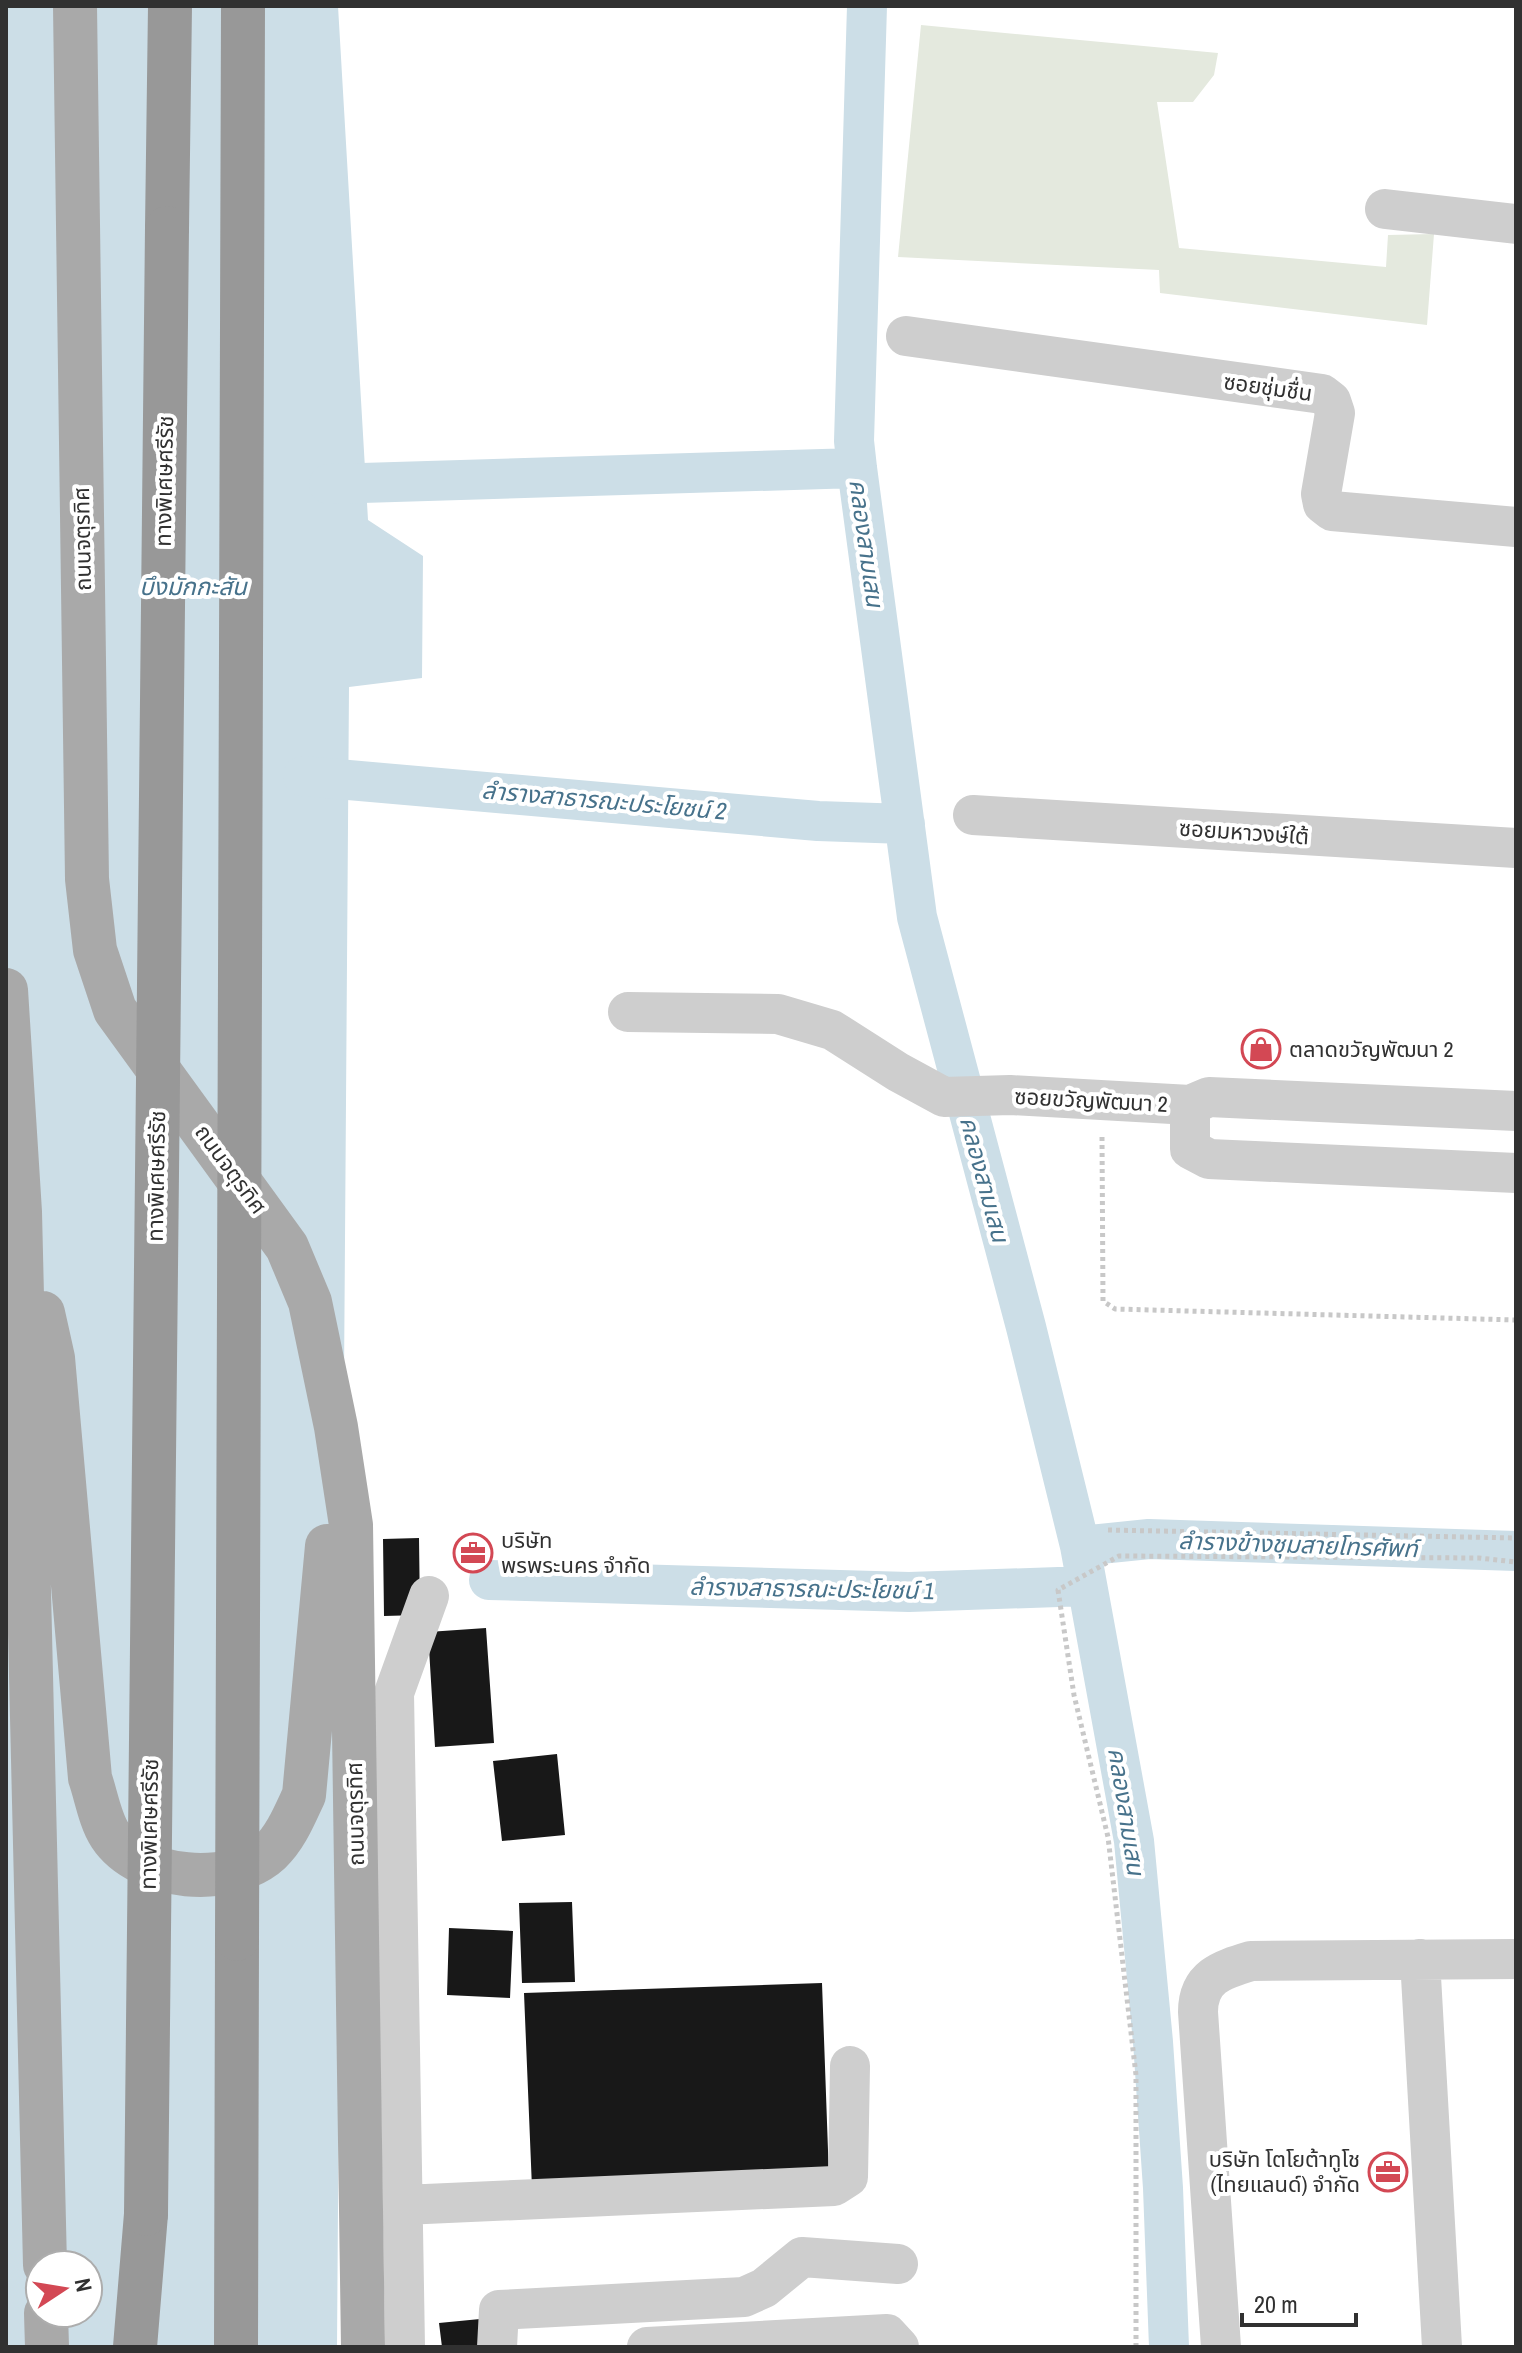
<svg xmlns="http://www.w3.org/2000/svg" width="1522" height="2353" viewBox="0 0 1522 2353" font-family="'Archivo Narrow','Noto Sans Thai',sans-serif">
<rect width="100%" height="100%" fill="#fff"/>
<!-- green -->
<path fill="#e4e9de" d="M921,25L1218,53L1214,75L1193,102H1157L1179,248L1386,267L1388,235L1434,234L1427,325L1160,293L1159,270L898,257Z"/>
<!-- water -->
<path fill="#ccdee7" fill-rule="evenodd" d="M6,6H338L368,520L423,556L422,678L349,687L337,2347H6ZM40,2265H88V2313H40Z"/>
<g fill="none" stroke-linecap="round" stroke-linejoin="round">
<!-- canal -->
<path stroke="#ccdee7" stroke-width="40" d="M867,6L854,441L857,468L917,917L1026,1327L1080,1546L1134,1841L1153,2042L1163,2188L1169,2347
M329,484L857,468
M303,776L818,821L905,824
M1080,1546L1149,1539L1516,1551
M489,1580L909,1592L1087,1586"/>
</g>
<!-- building -->
<path fill="#181818" d="M419,1538L420,1615L384,1616L383,1539Z
M486,1628L494,1743L435,1747L428,1632Z
M557,1754L565,1835L502,1841L493,1761Z
M572,1902L575,1982L522,1983L519,1903Z
M449,1928L513,1931L510,1998L447,1995Z
M822,1983L829,2178L532,2188L524,1993Z
M480,2319L483,2347H442L439,2323Z"/>
<g fill="none" stroke-linecap="round" stroke-linejoin="round">
<!-- path -->
<path stroke="#c8c8c8" stroke-width="5" stroke-dasharray="4 4" stroke-linecap="butt" d="M1102,1137L1103,1301L1115,1309L1516,1320
M1108,1530L1516,1538
M1136,2347V2075L1108,1837L1074,1695L1058,1590L1119,1556L1479,1558L1516,1562"/>
<!-- minor -->
<path stroke="#cecece" stroke-width="40" d="M1385,209L1516,224
M906,336L1322,394L1331,401L1335,413L1321,494L1323,504L1332,511L1516,527
M973,815L1516,848
M628,1012L778,1014L832,1030L898,1072L944,1097L1010,1095L1190,1105
M1516,1111L1209,1097L1190,1105V1149L1209,1159L1516,1173
M1420,1959L1442,2347
M403,2205L834,2186L848,2177L850,2066
M405,2347L394,1693L429,1596
M497,2347L499,2310L744,2297L764,2288L802,2257L898,2264
M647,2347L887,2334L899,2347
M1221,2347L1198,2012C1198,1977 1221,1970 1251,1961L1516,1959"/>
<!-- major -->
<path stroke="#a9a9a9" stroke-width="44" d="M75,6L87,879L95,950L115,1010L287,1247L310,1302L336,1427L351,1525L363,2347
M6,990L20,1212L45,2265
M43,1313L53,1358L90,1778C96,1795 100,1820 110,1835C140,1881 231,1888 270,1852C286,1837 295,1814 304,1795L327,1546
M46,2313L47,2347"/>
<!-- highway -->
<path stroke="#989898" stroke-width="44" d="M167,228L170,6
M135,2347L146,2214
M236,2347L237,1939"/>
<!-- highway-bridge -->
<path stroke="#989898" stroke-width="44" d="M237,1939L243,6
M146,2214L167,228"/>
</g>
<!-- icons -->
<defs>
<symbol id="shop-ring" viewBox="-11 -11 22 22"><circle r="9.5" fill="#fff" stroke="#d34854" stroke-width="1.5"/><path d="M-5-2.5h2.3a2.7 3.5 0 0 1 5.4 0H5L5.5 6h-11ZM-1.5-2.5h3a1.5 2.3 0 0 0-3 0Z" fill="#d34854"/></symbol>
<symbol id="office-ring" viewBox="-11 -11 22 22"><circle r="9.5" fill="#fff" stroke="#d34854" stroke-width="1.5"/><path d="M-6-3h4V-5.5h4V-3h4V5H-6ZM-1-4.5V-3h2v-1.5ZM-6 0V1H6V0Z" fill="#d34854"/></symbol>
</defs>
<g fill-rule="evenodd">
<use href="#shop-ring" x="1239" y="1027" width="44" height="44"/>
<use href="#office-ring" x="451" y="1531" width="44" height="44"/>
<use href="#office-ring" x="1366" y="2150" width="44" height="44"/>
</g>
<g text-anchor="middle" dominant-baseline="central" stroke-width="8" stroke-linejoin="round" paint-order="stroke">
<!-- street labels -->
<g font-size="22" fill="#313131" stroke="#fff">
<text transform="translate(1268 387) rotate(8)">ซอยชุ่มชื่น</text>
<text transform="translate(164 481) rotate(-89)">ทางพิเศษศรีรัช</text>
<text transform="translate(82 539) rotate(-91)">ถนนจตุรทิศ</text>
<text transform="translate(1244 832) rotate(4)">ซอยมหาวงษ์ใต้</text>
<text transform="translate(1091 1100) rotate(3)">ซอยขวัญพัฒนา 2</text>
<text transform="translate(231 1169) rotate(54)">ถนนจตุรทิศ</text>
<text transform="translate(156 1176) rotate(-89)">ทางพิเศษศรีรัช</text>
<text transform="translate(355 1814) rotate(-91)">ถนนจตุรทิศ</text>
<text transform="translate(149 1824) rotate(-89)">ทางพิเศษศรีรัช</text>
</g>
<!-- poi labels -->
<g font-size="22" fill="#313131" stroke="#fff" text-anchor="start">
<text x="1289" y="1049">ตลาดขวัญพัฒนา 2</text>
<text x="501" y="1540">บริษัท<tspan x="501" dy="25">พรพระนคร จำกัด</tspan></text>
<text x="1360" y="2159" text-anchor="end">บริษัท โตโยต้าทูโช<tspan x="1360" dy="25">(ไทยแลนด์) จำกัด</tspan></text>
</g>
<!-- water labels -->
<g font-size="24" font-style="italic" fill="#47728b" stroke="#fff">
<text transform="translate(867 543) rotate(82)">คลองสามเสน</text>
<text x="193" y="586">บึงมักกะสัน</text>
<text transform="translate(604 800) rotate(5)">ลํารางสาธารณะประโยชน์ 2</text>
<text transform="translate(985 1179) rotate(75)">คลองสามเสน</text>
<text transform="translate(1298 1544) rotate(2)">ลำรางข้างชุมสายโทรศัพท์</text>
<text transform="translate(812 1588) rotate(1)">ลํารางสาธารณะประโยชน์ 1</text>
<text transform="translate(1127 1811) rotate(81)">คลองสามเสน</text>
</g>
</g>
<!-- border -->
<rect width="1522" height="2353" fill="none" stroke="#313131" stroke-width="16"/>
<!-- north arrow -->
<g transform="translate(64 2289) rotate(78)"><circle r="38" fill="#ffffff" stroke="#adadad" stroke-width="2"/>
<path d="M0-6L14 30L0 20L-14 30Z" fill="#d34854"/>
<text y="-12" font-size="22" font-weight="bold" text-anchor="middle" fill="#313131">N</text>
</g>
<!-- scale -->
<path d="M1242 2313v12h114v-12" fill="none" stroke="#313131" stroke-width="4"/>
<text x="1254" y="2313" font-size="24" fill="#313131" stroke="#ffffff" stroke-width="6" paint-order="stroke">20 m</text>
</svg>
